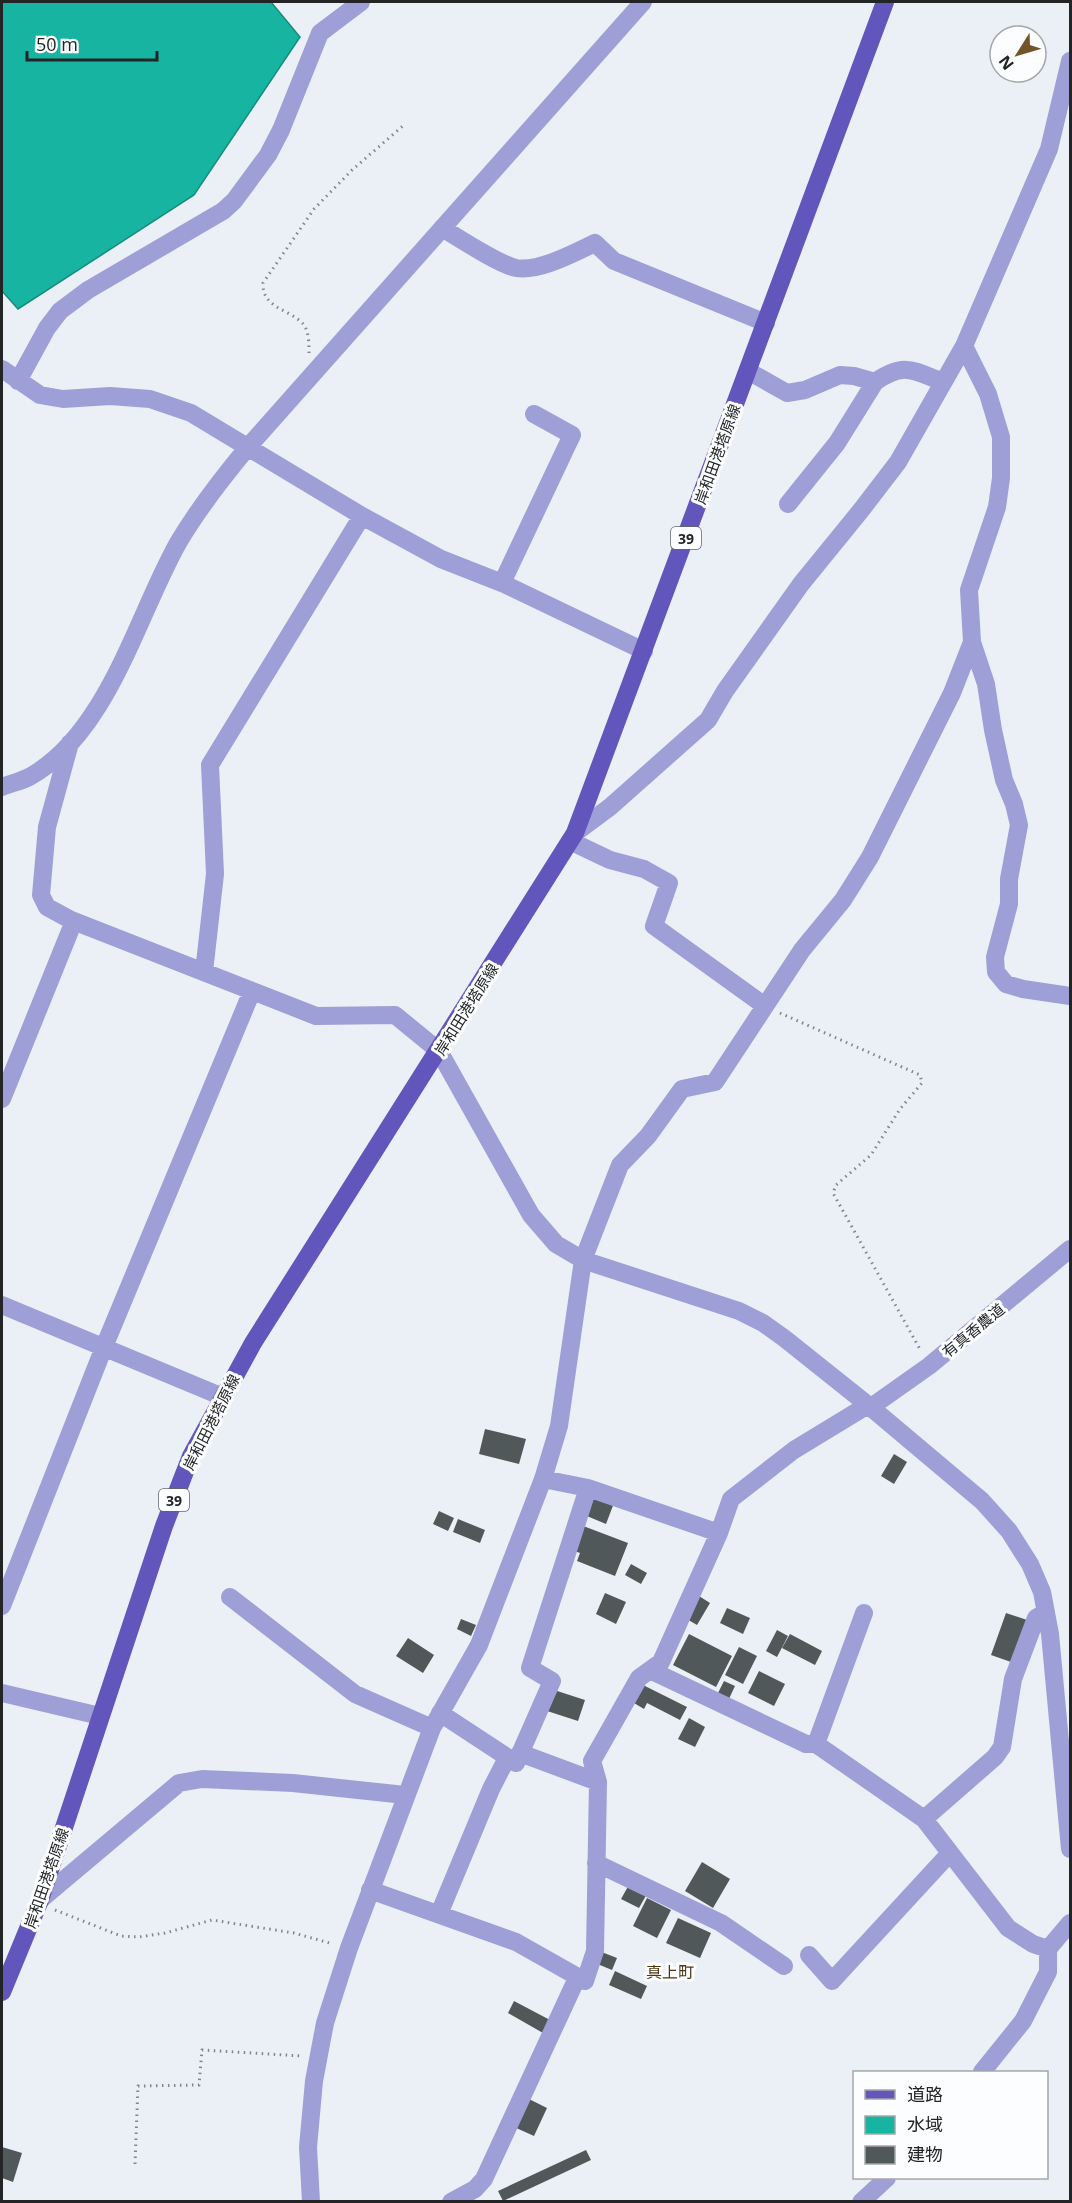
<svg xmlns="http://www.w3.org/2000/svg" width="1072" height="2203" viewBox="0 0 1072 2203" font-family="'Open Sans','Noto Sans JP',sans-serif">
<rect width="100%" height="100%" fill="#ebf0f6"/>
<!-- water -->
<path fill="#17b5a1" stroke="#1a8a7c" stroke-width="1.5" d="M2,2H271L300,37L194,195L18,309L2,291Z"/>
<!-- building -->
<path fill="#515859" d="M485,1429L526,1439L519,1464L479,1454Z
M894,1454L907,1462L894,1484L881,1476Z
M590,1494L614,1503L606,1524L582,1514Z
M439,1511L454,1518L448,1531L433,1524Z
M458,1519L485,1530L480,1543L453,1532Z
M578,1524L628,1543L615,1576L577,1561L580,1553L569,1549Z
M631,1564L647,1573L641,1584L625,1575Z
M605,1593L626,1602L616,1624L596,1614Z
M699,1596L710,1603L697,1625L685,1618Z
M727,1608L750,1618L743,1634L720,1623Z
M1006,1613L1027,1620L1011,1662L991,1655Z
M461,1619L476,1625L471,1636L457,1629Z
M777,1630L788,1636L777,1657L766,1651Z
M689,1634L732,1656L716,1687L673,1665Z
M790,1634L822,1651L815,1665L782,1648Z
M408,1638L434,1655L423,1673L396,1656Z
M739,1647L757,1656L743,1684L725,1675Z
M759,1671L785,1684L774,1706L748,1693Z
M724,1681L735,1686L727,1703L716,1697Z
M643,1685L687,1707L680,1720L647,1703L644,1709L634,1703Z
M551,1689L585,1700L578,1721L544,1710Z
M689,1718L705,1727L695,1747L678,1739Z
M702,1862L730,1879L713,1908L685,1891Z
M630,1883L648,1892L639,1908L621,1899Z
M647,1898L671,1910L657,1938L633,1926Z
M678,1918L711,1933L700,1958L666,1943Z
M599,1951L617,1958L612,1970L595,1963Z
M615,1971L647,1986L641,1999L609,1985Z
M514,2001L550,2020L543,2033L508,2013Z
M527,2098L547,2108L534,2136L514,2127Z
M2,2147L22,2153L13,2182L2,2178Z
M586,2150L591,2160L503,2201L498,2191Z"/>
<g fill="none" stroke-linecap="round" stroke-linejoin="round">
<!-- path -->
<path stroke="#82868a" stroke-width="3" stroke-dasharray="1.5 4.5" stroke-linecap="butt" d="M309,353C309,345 309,332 304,325C291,309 262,309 263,283L314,209L352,170L404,125
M780,1013L920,1075L922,1083L900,1109L871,1155L836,1185L833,1193L921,1351
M55,1910L121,1936L139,1937L165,1933L212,1920L294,1933L333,1944
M135,2164L138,2086L199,2085L202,2050L302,2056"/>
<!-- minor -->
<path stroke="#9f9fd7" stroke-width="18" d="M442,228C459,238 498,264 516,268C539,272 574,253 595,243L614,261L766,323
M2,369L40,395L63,399L110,396L150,399L191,413L362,516L441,559L502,583L644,651
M748,371L787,393L805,390L840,375L854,376L875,382C904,362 912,370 943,382
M18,381L47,328L60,311L88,290L223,211L234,201L268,155L281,130L320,33L361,2
M788,504L837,443L875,382
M502,583L572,435L534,414
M972,642L986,684L993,730L1004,780L1014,804L1019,825L1009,879V904L995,957L996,972L1006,984L1023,989L1070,996
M70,743L47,827L41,895L47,907L71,920L316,1016L395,1015L439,1051L531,1215L556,1244L583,1260L739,1311L763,1323L784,1338L868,1405L982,1501L1009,1531L1030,1564L1042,1592L1050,1634L1070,1849
M2,787C11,783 23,781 31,776C108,732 137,616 178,543C198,509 223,477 248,447L643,2
M575,833L610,807L708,720L725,691L801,584L862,509L898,462L964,346L1049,149L1070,61
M570,841L610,860L644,869L669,883L654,926L765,1006
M204,972L215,874L210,765L362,516
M2,1099L74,921
M2,1305L223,1397
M871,1407L929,1366L1070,1249
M543,1479L588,1488L719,1533
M230,1597L355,1694L432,1728
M2,1606L104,1347L252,991
M864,1613L816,1744L924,1819L1008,1928L1033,1944L1048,1949
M650,1670L806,1744H816
M2,1693L100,1716
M440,1713L516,1763L552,1681L530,1668L588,1488
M520,1753L598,1782
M924,1819L995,1757L1002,1747L1013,1679L1036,1618L1046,1612
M596,1863L721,1923L784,1966
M370,1890L516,1942L585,1981L595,1951L598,1782L592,1761L639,1678L661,1662L719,1533L731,1499L794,1450L868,1405
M40,1900L179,1783L202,1779L293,1783L405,1795
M439,1914L491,1789L507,1758
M809,1955L832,1981L950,1853
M982,2072L1023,2021L1048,1972V1949L1070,1923
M311,2202L308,2147L314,2081L325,2023L349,1948L432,1728L479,1645L543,1479L559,1426L583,1260L620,1165L648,1136L682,1089L715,1082L802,950L843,900L870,857L952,693L972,642L969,590L997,507L1001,478V437L988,394L964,346
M451,2202L475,2189L484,2179L577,1978
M861,2202L887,2178"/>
<!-- major -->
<path stroke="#6256bc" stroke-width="18" d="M2,1992L40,1900L164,1526L191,1456L253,1343L575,833L885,2"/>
</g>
<g text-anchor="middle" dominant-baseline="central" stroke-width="6" stroke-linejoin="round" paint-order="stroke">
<!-- shield labels -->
<g fill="#fcfdfe" stroke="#636567" stroke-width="1.5">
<rect x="671" y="527" width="30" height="22" rx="4.5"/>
<rect x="159" y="1489" width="30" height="22" rx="4.5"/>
</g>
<g font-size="14" font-weight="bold" fill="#222426">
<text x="686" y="538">39</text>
<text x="174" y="1500">39</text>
</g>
<!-- street labels -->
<g font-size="15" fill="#222426" stroke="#fcfdfe">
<text transform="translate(717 454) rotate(-70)">岸和田港塔原線</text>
<text transform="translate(466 1009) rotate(-58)">岸和田港塔原線</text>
<text transform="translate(973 1330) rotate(-39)">有真香農道</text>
<text transform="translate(211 1422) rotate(-63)">岸和田港塔原線</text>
<text transform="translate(46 1878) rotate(-71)">岸和田港塔原線</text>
</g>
<!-- neighbourhood labels -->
<g font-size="16" fill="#4d3713" stroke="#fcfdfe">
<text x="670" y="1972">真上町</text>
</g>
</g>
<!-- border -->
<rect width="1072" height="2203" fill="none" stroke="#222426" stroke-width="6"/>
<!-- legend -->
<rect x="853" y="2071" width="195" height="108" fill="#fcfdfe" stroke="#a5a6a8" stroke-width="1.5"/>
<rect x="865" y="2090" width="30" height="9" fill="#6256bc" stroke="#a5a6a8" stroke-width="1.5"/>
<text x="907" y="2101" font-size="18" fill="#222426">道路</text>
<rect x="865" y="2116" width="30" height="18" fill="#17b5a1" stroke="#a5a6a8" stroke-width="1.5"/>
<text x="907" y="2131" font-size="18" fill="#222426">水域</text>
<rect x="865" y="2146" width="30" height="18" fill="#515859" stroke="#a5a6a8" stroke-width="1.5"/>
<text x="907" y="2161" font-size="18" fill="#222426">建物</text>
<!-- north arrow -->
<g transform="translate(1018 54) rotate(233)"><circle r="28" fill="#fcfdfe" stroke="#a5a6a8" stroke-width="1.5"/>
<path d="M0-4.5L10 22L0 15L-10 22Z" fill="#715528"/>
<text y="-9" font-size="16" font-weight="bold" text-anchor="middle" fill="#222426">N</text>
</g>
<!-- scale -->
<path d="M27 51v9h130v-9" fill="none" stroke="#222426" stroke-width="3"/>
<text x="36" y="51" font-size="18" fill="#222426" stroke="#fcfdfe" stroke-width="4.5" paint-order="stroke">50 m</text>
</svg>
